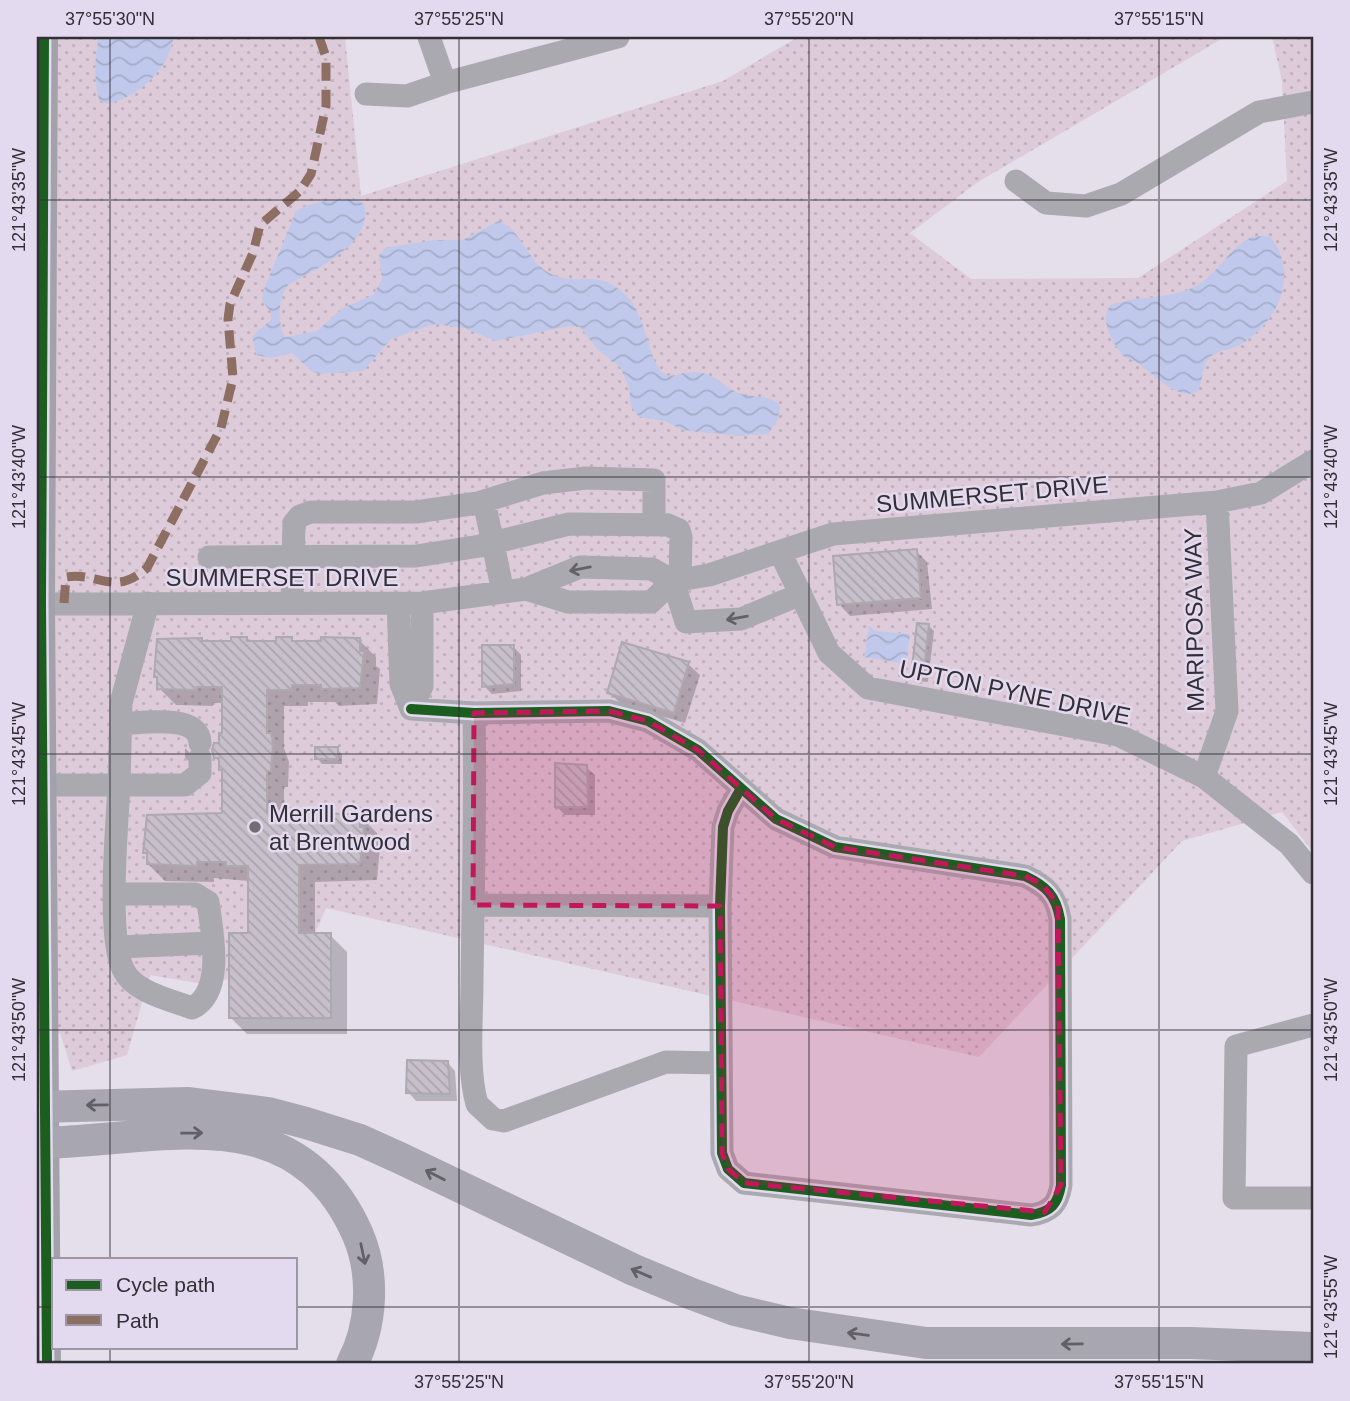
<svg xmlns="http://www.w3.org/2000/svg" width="1350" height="1401" viewBox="0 0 1350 1401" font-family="Helvetica,sans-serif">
<defs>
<pattern id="grass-dots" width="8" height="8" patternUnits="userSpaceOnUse" patternTransform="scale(1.75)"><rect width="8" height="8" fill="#ddcbd9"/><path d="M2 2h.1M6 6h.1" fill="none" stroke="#beafbb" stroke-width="1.8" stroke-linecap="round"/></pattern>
<pattern id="water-waves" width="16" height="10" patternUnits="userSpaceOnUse" patternTransform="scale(1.75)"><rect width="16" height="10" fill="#c0c9eb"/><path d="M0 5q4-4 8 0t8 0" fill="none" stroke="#a5adca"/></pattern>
<pattern id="building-back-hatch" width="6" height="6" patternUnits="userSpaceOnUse" patternTransform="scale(1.75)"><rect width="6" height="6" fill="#c7bfca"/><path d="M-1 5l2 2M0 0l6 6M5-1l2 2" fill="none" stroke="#aba4ae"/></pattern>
</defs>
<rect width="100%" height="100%" fill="#e4dfea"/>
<!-- grass -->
<path fill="url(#grass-dots)" d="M37,37H345L361,196L723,81L798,37H1225L978,182L910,233L971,279L1138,278L1287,181L1282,81L1272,37H1313V852L1282,812L1182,841L979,1057L326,908L299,971L197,983L150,975L127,1055L72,1071L60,1033H37Z"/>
<!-- water -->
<path fill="url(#water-waves)" d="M99,37H172L173,40C167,71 137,98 107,104L99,100C94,79 94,58 99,37Z
M355,199L364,204C374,245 315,269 288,285C278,299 277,322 285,337L317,331L343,308L373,295L382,279L379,256L385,248L434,240H463L498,221C521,229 527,261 549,273C580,289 600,264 631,301C646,320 650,364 663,373C670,379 685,372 694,372C712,372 722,385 736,392C750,399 771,393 780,406L778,419L768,434L739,436L683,430L665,421L639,417L631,406L629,387L620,367L598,350L580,327L570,326L496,341L464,328L435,324L391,339L363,371L352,372L320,374L311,371L292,353L271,358L256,355L252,336L271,320V312L262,301L263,292L296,211C314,200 334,200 355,199Z
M1253,236H1270C1300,274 1279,322 1240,345C1230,350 1220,349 1210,357C1201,366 1204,381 1197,392C1178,401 1153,374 1138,363C1134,360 1127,359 1123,356C1113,343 1098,319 1111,305C1138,295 1170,300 1196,286C1219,273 1226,250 1253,236Z
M869,626L876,631L910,634L906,664L864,657Z"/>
<!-- shadow -->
<path fill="#0003" d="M916,551L927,562L932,609L850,616L839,604Z
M928,625L934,631L928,682L918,681L913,676Z
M202,639L205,643H233L246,639L250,643H277L291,639L295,643L359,640L376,657V666L380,669L377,704L339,706L335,702H308V706H284V748L289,762L288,787H284V815L360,816L377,833L380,846L377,880L315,882V935H330L347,952V1034H247L230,1017L249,935V881L214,878V882L165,881L148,864L145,830L224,815V773L216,757L224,735V703H213V706L176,705L159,688L156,653Z
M513,646L521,655V691L492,694L484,686Z
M688,664L700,675L685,723L621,704L609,692Z
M185,748L200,763L202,774L185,757Z
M337,749L342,754V764H322L317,758Z
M586,767L595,775V815H565L557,807Z
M447,1062L455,1071L457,1101H416L408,1092Z"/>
<!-- building -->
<path fill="url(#building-back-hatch)" stroke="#aea9b1" stroke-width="2" d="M917,549L921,598L837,605L833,556Z
M917,623L929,624L923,678L911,676Z
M231,637H247V641H276V637H292V641H321V637L360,638V651H364L360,688L321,689V685H292V690H267V733H271L273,743L271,771H267V813L360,814V827H364L360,864L299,865V933H331V1018H229V933H248V866H226V862H197V866L147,864V853H143L147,815L222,813V770H219V758H214L212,750L214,743H219V733H222V687H197V690L157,689V677H154L157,639L202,638V641H231Z
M622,642L689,662L674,713L607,693Z
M482,645H514V684L482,687Z
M315,747H338V759H315Z
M555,763L587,765L588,807H555Z
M407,1060L448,1061L450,1094L406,1093Z"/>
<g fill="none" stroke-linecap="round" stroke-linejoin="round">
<!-- minor -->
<path stroke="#aaa9b0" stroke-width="23" d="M429,37L445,83
M366,94L407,96L445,83L618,37
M1016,181L1046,203L1086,206L1121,194L1259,112L1313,102
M484,501L503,592
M780,552L829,653L868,688L1118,735L1204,777L1289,844L1313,873
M209,557L416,556L480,546L569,524L668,525L679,530L681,537L680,580
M673,581L686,622L741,619L801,594
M526,589L568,602H651L673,581L709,575L833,534L1217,502L1261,493L1313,461
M292,603L294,523L300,516L311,512H416L478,503L543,483L586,478L654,480V524
M398,603L401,684L411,709L422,686V603
M37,604L422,603L526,589L580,567L652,569L673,581
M411,709L474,713L609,711L648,721L698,750L776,819L835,847L1025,876C1046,886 1056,895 1060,919L1061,1185C1058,1204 1051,1212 1031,1215L744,1183L728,1169L722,1153L720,906L723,827L728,811L740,790
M474,713C476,802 473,891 472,981C472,1017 467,1070 477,1104L493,1119L504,1121L666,1062L721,1063
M120,724C141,723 200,713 200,743
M1204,777L1227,711L1217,502
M42,785H119L121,703L148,603
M116,894H195L208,902C212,932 225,992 192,1008C171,1000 133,992 123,969C107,936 117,825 119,785H185L200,773V758
M473,905L720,906
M118,947L211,943
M1313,1025L1236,1046L1234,1198H1313"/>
<!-- major -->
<path stroke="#a3a1aa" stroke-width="28" d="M44,37L41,603L47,1364"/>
<!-- highway -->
<path stroke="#a8a6b0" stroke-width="32" d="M37,1107L189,1103L268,1113L306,1123L360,1140L402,1159L634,1270L692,1294L735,1310L790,1323L926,1343H1191L1312,1348
M37,1143C156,1142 295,1091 358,1235C375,1275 372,1326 352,1364"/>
<!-- quiet -->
<path stroke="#8d6e63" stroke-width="9" stroke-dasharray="18 9" stroke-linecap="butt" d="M64,603L66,577C101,572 113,597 147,568L221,428L233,378L228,319L230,304L253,253L260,225L300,191L311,174L326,106V57L319,37"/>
<defs>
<path id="cycleway" d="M44,37L41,603L47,1364
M411,709L474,713L609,711L648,721L698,750L776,819L835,847L1025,876C1046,886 1056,895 1060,919L1061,1185C1058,1204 1051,1212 1031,1215L744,1183L728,1169L722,1153L720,906L723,827L728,811L740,790"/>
</defs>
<!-- cycleway casing -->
<use href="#cycleway" stroke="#e4daef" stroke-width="15"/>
<!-- cycleway -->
<use href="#cycleway" stroke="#1b5e20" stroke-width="10"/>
</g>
<!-- one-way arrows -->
<defs><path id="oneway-shaft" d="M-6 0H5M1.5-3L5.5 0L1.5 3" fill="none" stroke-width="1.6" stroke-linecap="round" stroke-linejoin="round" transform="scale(1.75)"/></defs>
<g stroke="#636067">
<use href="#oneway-shaft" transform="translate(580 569) rotate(169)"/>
<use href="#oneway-shaft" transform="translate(737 618) rotate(170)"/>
</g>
<g stroke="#625f67">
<use href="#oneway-shaft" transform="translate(97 1105) rotate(179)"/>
<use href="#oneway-shaft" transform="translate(192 1133) rotate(-1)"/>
<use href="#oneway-shaft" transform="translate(435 1175) rotate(-153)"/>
<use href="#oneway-shaft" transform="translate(363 1254) rotate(78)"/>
<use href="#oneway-shaft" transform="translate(641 1273) rotate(-157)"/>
<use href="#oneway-shaft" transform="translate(858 1334) rotate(-172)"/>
<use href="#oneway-shaft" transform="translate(1072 1344) rotate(179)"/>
</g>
<!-- marked area -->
<path fill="#c2185b" fill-opacity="0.2" stroke="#c2185b" stroke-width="5" stroke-dasharray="14 9" stroke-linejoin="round" d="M609,711L648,721L698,750L776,819L835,847L1025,876L1042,884L1058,904L1061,1185L1045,1212L744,1183L728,1169L722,1153L720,906L473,905L474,713Z"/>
<!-- ticks -->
<path fill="none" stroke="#332f37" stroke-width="2" stroke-opacity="0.45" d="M110,37V1259M459,37V1364M809,37V1364M1159,37V1364M37,200H1313M37,477H1313M37,754H1313M37,1030H1313M37,1307H54M296,1307H1313M110,1347V1364"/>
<!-- markers -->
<circle fill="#716d76" stroke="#e4daef" stroke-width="2.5" cx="255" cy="827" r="7"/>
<g text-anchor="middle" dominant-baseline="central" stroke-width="5" stroke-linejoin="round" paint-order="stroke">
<!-- street labels -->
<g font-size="24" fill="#332f37" stroke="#e4daef">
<text transform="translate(992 494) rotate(-5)">SUMMERSET DRIVE</text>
<text x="282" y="577">SUMMERSET DRIVE</text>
<text transform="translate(1194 620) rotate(-91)">MARIPOSA WAY</text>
<text transform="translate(1015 692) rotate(12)">UPTON PYNE DRIVE</text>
</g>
<!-- poi labels -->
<g font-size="24" fill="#332f37" stroke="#e4daef" text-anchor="start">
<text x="269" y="813">Merrill Gardens<tspan x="269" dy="28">at Brentwood</tspan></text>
</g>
</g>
<!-- border -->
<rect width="1350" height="1401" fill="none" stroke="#e4daef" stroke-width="77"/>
<!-- legend -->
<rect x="52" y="1258" width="245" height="91" fill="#e4daef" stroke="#9d96a5" stroke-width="2"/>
<rect x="66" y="1280" width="35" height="10" fill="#1b5e20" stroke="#9d96a5" stroke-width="2"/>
<text x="116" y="1292" font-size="21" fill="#332f37">Cycle path</text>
<rect x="66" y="1315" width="35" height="10" fill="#8d6e63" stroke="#9d96a5" stroke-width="2"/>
<text x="116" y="1328" font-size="21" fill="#332f37">Path</text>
<rect x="38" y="38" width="1274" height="1324" fill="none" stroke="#332f37" stroke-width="2.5"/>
<g font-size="18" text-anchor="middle" fill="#332f37">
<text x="110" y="25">37°55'30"N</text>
<text x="459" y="25">37°55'25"N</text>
<text x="809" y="25">37°55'20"N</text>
<text x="1159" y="25">37°55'15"N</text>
<text transform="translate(1331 200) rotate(-90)" y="6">121°43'35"W</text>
<text transform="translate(19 200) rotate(-90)" y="6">121°43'35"W</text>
<text transform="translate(1331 477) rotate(-90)" y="6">121°43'40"W</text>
<text transform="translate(19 477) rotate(-90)" y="6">121°43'40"W</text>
<text transform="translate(1331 754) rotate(-90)" y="6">121°43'45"W</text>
<text transform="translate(19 754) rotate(-90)" y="6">121°43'45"W</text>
<text transform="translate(1331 1030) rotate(-90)" y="6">121°43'50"W</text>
<text transform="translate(19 1030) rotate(-90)" y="6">121°43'50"W</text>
<text transform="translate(1331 1307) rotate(-90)" y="6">121°43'55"W</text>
<text x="459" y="1388">37°55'25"N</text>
<text x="809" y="1388">37°55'20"N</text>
<text x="1159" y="1388">37°55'15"N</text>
</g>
</svg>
